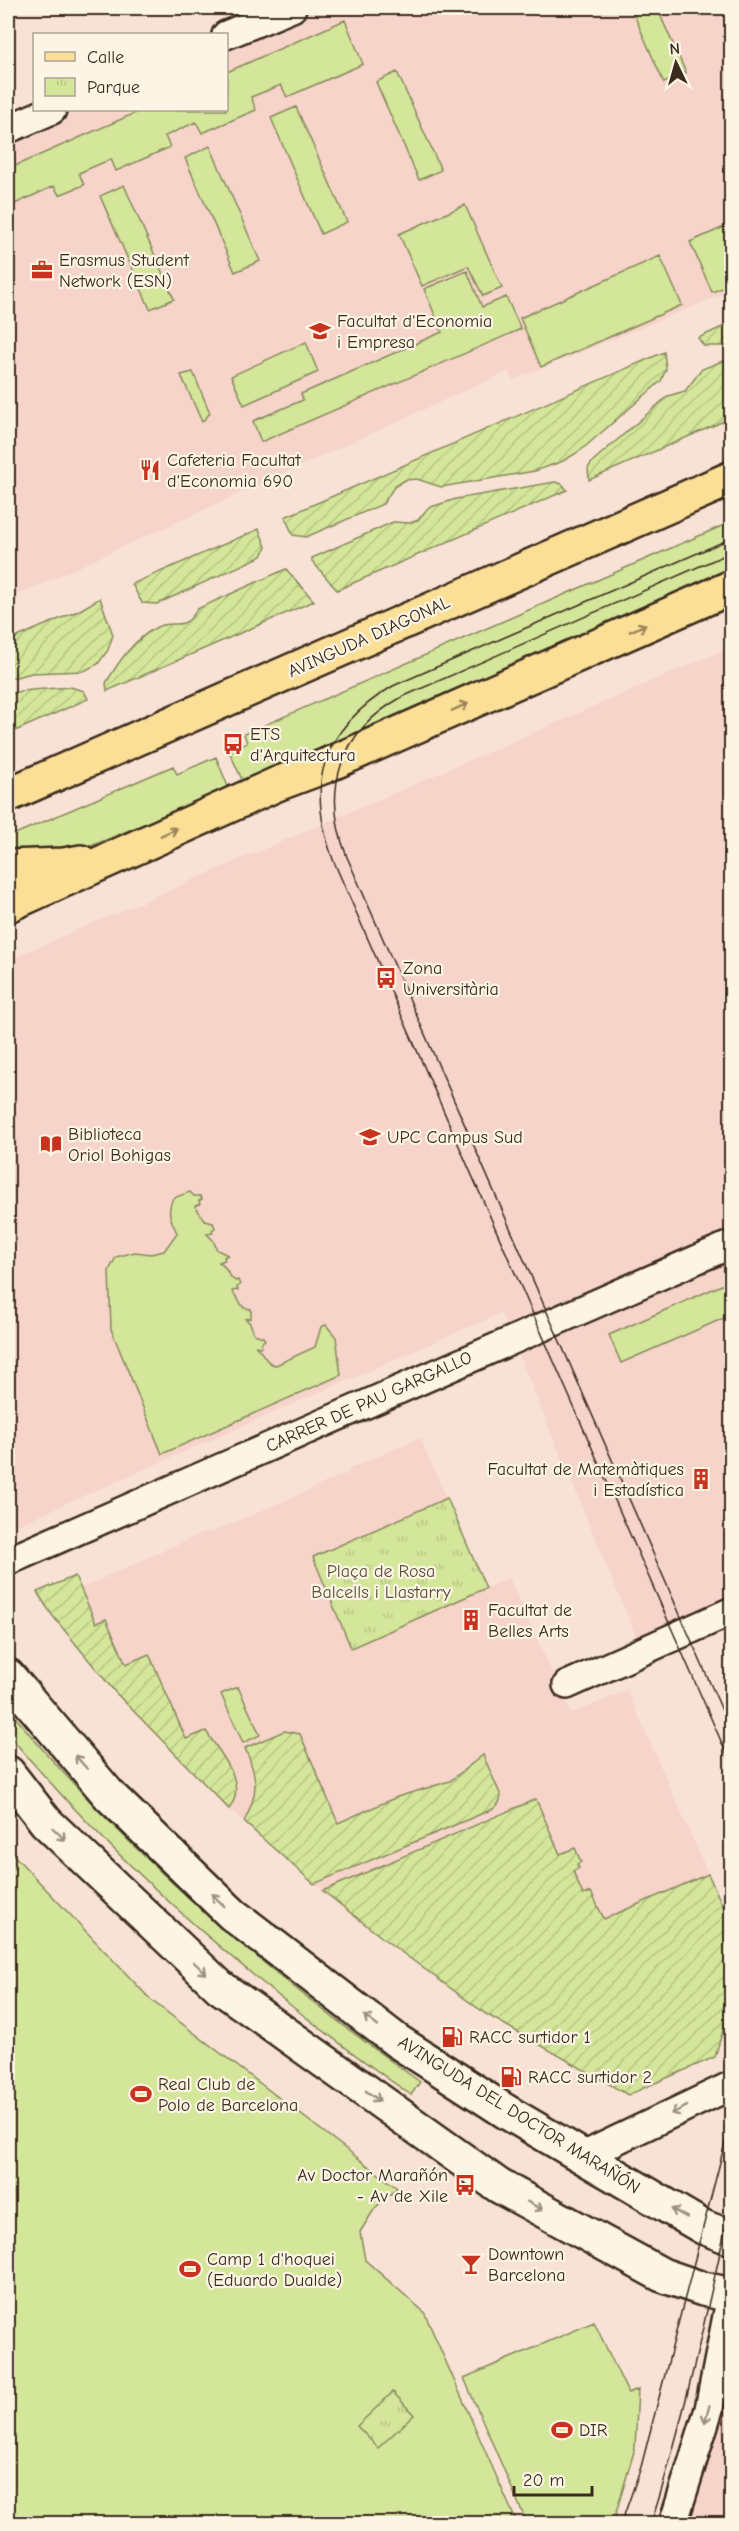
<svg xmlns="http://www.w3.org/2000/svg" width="739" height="2531" viewBox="0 0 739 2531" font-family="'Comic Neue',sans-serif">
<defs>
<pattern id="park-tufts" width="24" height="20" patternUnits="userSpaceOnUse" patternTransform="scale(1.5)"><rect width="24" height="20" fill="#d3e69a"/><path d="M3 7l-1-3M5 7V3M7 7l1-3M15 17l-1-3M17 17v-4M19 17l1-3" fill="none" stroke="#b6c584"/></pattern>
<pattern id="garden-furrows" width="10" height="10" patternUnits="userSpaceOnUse" patternTransform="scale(1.5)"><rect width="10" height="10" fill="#d3e69a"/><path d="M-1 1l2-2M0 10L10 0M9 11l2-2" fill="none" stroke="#b6c584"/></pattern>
</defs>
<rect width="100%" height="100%" fill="#f8e2d5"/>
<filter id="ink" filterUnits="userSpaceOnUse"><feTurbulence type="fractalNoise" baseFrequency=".0167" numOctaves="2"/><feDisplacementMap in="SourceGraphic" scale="12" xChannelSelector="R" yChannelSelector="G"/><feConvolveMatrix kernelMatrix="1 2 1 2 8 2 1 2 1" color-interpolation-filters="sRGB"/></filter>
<g filter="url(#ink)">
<!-- built -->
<path fill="#f6d4ca" d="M303,8H731V291L513,380L508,371L8,599V139L73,110H226L227,41Z
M731,647V1601L638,1641L501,1313L8,1529V960Z
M420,1438L486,1588L509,1578L571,1714L627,1690L731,1926V2003L715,2057L558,2056L469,2002L355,1918L229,1809L115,1692L52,1615L37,1592L75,1576L81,1588L209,1530L210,1533L350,1472L349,1469Z
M731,2361V2523L685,2524Z"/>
<!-- grass -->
<path fill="#d3e69a" stroke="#87885c" stroke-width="1.5" d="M631,8H657L686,73L664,83Z
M345,20L363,64L287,97L281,85L251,97L256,110L202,133L196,122L165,136L170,147L116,171L111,159L79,173L84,185L59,195L54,186L8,207V169L142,110H226L227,72Z
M397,72L441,170L419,180L376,82Z
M296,107L347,222L321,234L271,118Z
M210,146L260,261L235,272L185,158Z
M124,185L174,299L150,309L100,196Z
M465,205L502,288L483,296L468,266L422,286L399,234Z
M731,224V284L712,292L690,242Z
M660,256L682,305L541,367L520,318Z
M467,271L482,307L506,297L521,329L261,442L253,421L303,400L301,394L442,332L424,289Z
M306,342L318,372L244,405L231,376Z
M193,372L210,413L202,422L181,375Z
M731,522V568L243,782L229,751L247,743L244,734Z
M216,757L229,789L86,848L8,856V837L173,766L177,774Z
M190,1192L194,1196H200L202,1199L199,1201L200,1204L195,1206L205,1221L213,1223L215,1228L212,1230L213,1233L207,1234L213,1240L217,1250L228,1255L224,1257L225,1260L219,1262C227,1267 227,1275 235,1281L238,1280L240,1285L237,1287L238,1290L232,1291L244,1308L251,1309V1318L245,1319L250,1323L254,1334L263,1337L265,1340L262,1342L261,1347L255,1346C264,1352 265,1364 276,1365L315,1347L321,1327L326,1325L336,1337L341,1375L162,1454L111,1329L109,1271L116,1257L135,1252L151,1254L164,1251L177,1233C171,1220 166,1211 173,1198Z
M731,1281V1315L621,1363L609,1335Z
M238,1687L260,1735L243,1743L221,1694Z
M8,1708C126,1854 268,1973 420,2082L411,2095C263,1991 124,1873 8,1734Z
M8,1849L151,2000L397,2188L375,2208L360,2232L365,2260L424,2312L517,2523H8Z
M594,2322L628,2393L638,2389L635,2448L613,2523H527L464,2378Z"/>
<!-- park -->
<path fill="url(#park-tufts)" stroke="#87885c" stroke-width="1.5" d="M447,1498L486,1588L351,1648L313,1557Z
M393,2392L414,2415L378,2448L357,2426Z"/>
<!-- garden -->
<path fill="url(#garden-furrows)" stroke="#87885c" stroke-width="1.5" d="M731,323V346H704L698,338Z
M664,352L666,369L661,381L580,451L563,461L535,471L441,487L417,479L405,480L394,487L383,504L306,537L293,535L285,517Z
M731,360V418L589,480L588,468L593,461L668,396L685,391L702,369L720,362Z
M555,482L562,484L567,490L337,590L312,561V558L393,522L410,523L418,520L428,508L456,499Z
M259,529L266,547L262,556L157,604L142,603L132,584Z
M286,569L314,601L107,691L106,683C119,661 134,639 157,627C175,619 184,633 197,609Z
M100,598L113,635L108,650L98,664L84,671L32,673L8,679V641L80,610Z
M70,687L84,691L88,699L8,734V695L20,691Z
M75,1576L96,1623L106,1619L126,1664L149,1654L186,1739L206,1731C220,1754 249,1783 229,1809L115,1692L52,1615L37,1592Z
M284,1731L300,1734L338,1823L397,1797L450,1781L483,1755L501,1796L499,1803L493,1809L314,1884L244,1822C259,1792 258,1778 245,1748Z
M536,1799L560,1854L575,1848L581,1862L577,1864L579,1868L573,1871L583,1895L591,1892L604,1919L708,1874L732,1926L731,2003L715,2057L628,2095L486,2014L389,1943L323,1891Z"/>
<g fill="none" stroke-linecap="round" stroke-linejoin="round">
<defs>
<path id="street" d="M226,35L292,8
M8,129L52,110
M8,1561L732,1244
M567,1685L732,1611
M583,2156L732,2085
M673,2524L709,2409L731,2295"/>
<path id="secondary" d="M8,1676L110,1796L232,1914L397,2041L505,2111L703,2227L732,2238
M8,1773L46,1822L220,1987L499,2186L662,2275L703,2289L732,2295"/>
<path id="primary" d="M8,795L732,478
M8,867L64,865L81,862
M8,905L277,784L325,766L732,587"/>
</defs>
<!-- street casing -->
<use href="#street" stroke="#3b2a1e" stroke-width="32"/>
<!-- secondary casing -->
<use href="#secondary" stroke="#3b2a1e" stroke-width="38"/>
<!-- primary casing -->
<use href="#primary" stroke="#3b2a1e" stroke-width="38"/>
<!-- street -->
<use href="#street" stroke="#fcf5e5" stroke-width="27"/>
<!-- secondary -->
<use href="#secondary" stroke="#fcf5e5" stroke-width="33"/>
<!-- primary -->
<use href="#primary" stroke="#fbdf96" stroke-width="33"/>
<!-- tram -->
<path stroke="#3b2a1e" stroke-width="1.5" d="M732,538L393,686C320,730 305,785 334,862L732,1766
M732,552L402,697C339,732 321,790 347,857L732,1733
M621,2524L641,2467L732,2116
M651,2524C685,2418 707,2308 732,2200"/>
</g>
<!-- one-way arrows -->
<defs><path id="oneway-shaft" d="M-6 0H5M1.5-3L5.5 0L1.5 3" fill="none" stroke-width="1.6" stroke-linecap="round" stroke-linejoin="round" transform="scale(1.5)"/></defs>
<g stroke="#9b845a">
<use href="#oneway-shaft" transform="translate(638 628) rotate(-24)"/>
<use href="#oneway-shaft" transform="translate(460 707) rotate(-24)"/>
<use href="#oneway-shaft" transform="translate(169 832) rotate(-24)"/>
</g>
<g stroke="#9c9082">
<use href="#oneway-shaft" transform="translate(81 1762) rotate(-131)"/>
<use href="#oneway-shaft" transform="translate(59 1834) rotate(44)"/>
<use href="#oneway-shaft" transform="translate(218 1900) rotate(-136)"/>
<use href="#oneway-shaft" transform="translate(200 1968) rotate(44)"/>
<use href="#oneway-shaft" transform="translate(371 2021) rotate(-142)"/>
<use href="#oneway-shaft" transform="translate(373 2096) rotate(36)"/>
<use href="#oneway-shaft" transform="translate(679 2110) rotate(154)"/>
<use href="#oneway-shaft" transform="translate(535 2206) rotate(29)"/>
<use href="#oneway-shaft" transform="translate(679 2213) rotate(-151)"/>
<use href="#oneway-shaft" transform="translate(707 2414) rotate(106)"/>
</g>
</g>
<!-- icons -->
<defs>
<symbol id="office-bare" viewBox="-9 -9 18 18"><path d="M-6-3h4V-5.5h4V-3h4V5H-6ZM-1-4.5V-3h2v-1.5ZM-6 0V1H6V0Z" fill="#c8321e" stroke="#fcf5e5" stroke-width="2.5" paint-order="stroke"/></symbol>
<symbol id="university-bare" viewBox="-9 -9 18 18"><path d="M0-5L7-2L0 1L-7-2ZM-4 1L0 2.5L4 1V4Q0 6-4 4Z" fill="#c8321e" stroke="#fcf5e5" stroke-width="2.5" paint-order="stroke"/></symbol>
<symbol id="restaurant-bare" viewBox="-9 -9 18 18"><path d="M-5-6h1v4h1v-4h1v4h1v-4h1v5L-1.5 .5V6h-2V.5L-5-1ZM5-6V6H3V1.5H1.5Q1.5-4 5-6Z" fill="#c8321e" stroke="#fcf5e5" stroke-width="2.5" paint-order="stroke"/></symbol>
<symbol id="bus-bare" viewBox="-9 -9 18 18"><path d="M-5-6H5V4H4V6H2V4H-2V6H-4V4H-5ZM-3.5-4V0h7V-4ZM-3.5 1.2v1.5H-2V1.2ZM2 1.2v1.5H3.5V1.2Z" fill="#c8321e" stroke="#fcf5e5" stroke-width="2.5" paint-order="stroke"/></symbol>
<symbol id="library-bare" viewBox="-9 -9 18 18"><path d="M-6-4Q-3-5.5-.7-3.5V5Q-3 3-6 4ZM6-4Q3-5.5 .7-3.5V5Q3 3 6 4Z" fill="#c8321e" stroke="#fcf5e5" stroke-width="2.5" paint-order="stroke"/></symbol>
<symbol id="building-bare" viewBox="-9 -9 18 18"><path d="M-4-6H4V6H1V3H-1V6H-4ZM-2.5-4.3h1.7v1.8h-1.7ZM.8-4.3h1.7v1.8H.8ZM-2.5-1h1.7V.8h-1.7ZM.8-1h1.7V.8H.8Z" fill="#c8321e" stroke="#fcf5e5" stroke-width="2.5" paint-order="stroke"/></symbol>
<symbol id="fuel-bare" viewBox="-9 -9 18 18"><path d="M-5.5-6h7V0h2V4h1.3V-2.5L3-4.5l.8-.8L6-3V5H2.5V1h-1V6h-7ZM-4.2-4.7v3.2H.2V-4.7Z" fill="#c8321e" stroke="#fcf5e5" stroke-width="2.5" paint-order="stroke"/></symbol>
<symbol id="stadium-bare" viewBox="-9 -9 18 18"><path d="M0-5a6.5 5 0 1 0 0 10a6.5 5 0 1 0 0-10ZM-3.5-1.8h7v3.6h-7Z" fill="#c8321e" stroke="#fcf5e5" stroke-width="2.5" paint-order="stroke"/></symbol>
<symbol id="bar-bare" viewBox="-9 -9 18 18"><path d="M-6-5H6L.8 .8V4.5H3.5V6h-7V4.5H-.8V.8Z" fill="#c8321e" stroke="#fcf5e5" stroke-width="2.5" paint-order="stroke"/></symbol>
</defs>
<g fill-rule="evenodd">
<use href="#office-bare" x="27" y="255" width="30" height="30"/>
<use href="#university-bare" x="305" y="316" width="30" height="30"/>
<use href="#restaurant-bare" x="135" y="455" width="30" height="30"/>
<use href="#bus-bare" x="218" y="729" width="30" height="30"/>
<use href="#bus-bare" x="371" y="963" width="30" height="30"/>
<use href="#university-bare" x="355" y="1122" width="30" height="30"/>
<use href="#library-bare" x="36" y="1129" width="30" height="30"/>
<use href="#building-bare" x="686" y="1464" width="30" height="30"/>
<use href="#building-bare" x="456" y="1605" width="30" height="30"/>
<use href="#fuel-bare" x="437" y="2022" width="30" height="30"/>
<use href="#fuel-bare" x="496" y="2062" width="30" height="30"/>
<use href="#stadium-bare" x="126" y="2079" width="30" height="30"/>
<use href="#bus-bare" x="450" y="2170" width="30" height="30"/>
<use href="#bar-bare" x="456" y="2249" width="30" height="30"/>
<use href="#stadium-bare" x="175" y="2254" width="30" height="30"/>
<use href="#stadium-bare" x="547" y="2415" width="30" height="30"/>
</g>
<g text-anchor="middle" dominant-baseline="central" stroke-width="4.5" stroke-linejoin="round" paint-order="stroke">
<!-- poi labels -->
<g font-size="18" fill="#3b2a1e" stroke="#fcf5e5" text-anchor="start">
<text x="59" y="260">Erasmus Student<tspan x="59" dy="21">Network (ESN)</tspan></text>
<text x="337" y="321">Facultat d'Economia<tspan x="337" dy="21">i Empresa</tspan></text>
<text x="167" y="460">Cafeteria Facultat<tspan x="167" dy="21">d'Economia 690</tspan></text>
<text x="250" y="734">ETS<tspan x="250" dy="21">d'Arquitectura</tspan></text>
<text x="403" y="968">Zona<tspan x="403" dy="21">Universitària</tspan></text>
<text x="68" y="1134">Biblioteca<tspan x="68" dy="21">Oriol Bohigas</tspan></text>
<text x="387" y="1137">UPC Campus Sud</text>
<text x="684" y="1469" text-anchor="end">Facultat de Matemàtiques<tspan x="684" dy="21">i Estadística</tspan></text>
<text x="488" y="1610">Facultat de<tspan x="488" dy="21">Belles Arts</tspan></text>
<text x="469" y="2037">RACC surtidor 1</text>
<text x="528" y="2077">RACC surtidor 2</text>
<text x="158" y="2084">Real Club de<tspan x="158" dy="21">Polo de Barcelona</tspan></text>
<text x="448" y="2175" text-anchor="end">Av Doctor Marañón<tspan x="448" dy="21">- Av de Xile</tspan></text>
<text x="488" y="2254">Downtown<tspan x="488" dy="21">Barcelona</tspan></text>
<text x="207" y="2259">Camp 1 d'hoquei<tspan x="207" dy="21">(Eduardo Dualde)</tspan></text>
<text x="579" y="2430">DIR</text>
</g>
<!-- street labels -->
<g font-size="18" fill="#3b2a1e" stroke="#fcf5e5">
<text transform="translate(369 637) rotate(-24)">AVINGUDA DIAGONAL</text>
<text transform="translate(369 1402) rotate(-24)">CARRER DE PAU GARGALLO</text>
<text transform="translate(519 2115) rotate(32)">AVINGUDA DEL DOCTOR MARAÑÓN</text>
</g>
<!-- park labels -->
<g font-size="18" fill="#595037" stroke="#fcf5e5">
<text x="381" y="1571">Plaça de Rosa<tspan x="381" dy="21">Balcells i Llastarry</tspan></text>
</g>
</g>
<!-- margin -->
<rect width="739" height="2531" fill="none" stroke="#fcf5e5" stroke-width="30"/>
<rect x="15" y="15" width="709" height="2501" fill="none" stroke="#3b2a1e" stroke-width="2" filter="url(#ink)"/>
<!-- legend -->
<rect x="33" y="33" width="195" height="78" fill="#fcf5e5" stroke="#afa495" stroke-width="1.5"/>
<rect x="45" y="52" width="30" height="9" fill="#fbdf96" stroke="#afa495" stroke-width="1.5"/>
<text x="87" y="63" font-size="18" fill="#3b2a1e">Calle</text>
<rect x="45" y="78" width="30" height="18" fill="url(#park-tufts)" stroke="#afa495" stroke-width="1.5"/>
<text x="87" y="93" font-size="18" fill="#3b2a1e">Parque</text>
<!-- north arrow -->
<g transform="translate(676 63) rotate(355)" stroke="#fcf5e5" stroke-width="4.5" paint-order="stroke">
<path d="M0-4.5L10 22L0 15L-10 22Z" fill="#3b2a1e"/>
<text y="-9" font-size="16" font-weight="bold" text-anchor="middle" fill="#3b2a1e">N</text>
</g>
<!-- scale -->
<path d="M514 2486v9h78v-9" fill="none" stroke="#3b2a1e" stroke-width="3"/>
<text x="523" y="2486" font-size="18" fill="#3b2a1e" stroke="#fcf5e5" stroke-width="4.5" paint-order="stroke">20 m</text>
</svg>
